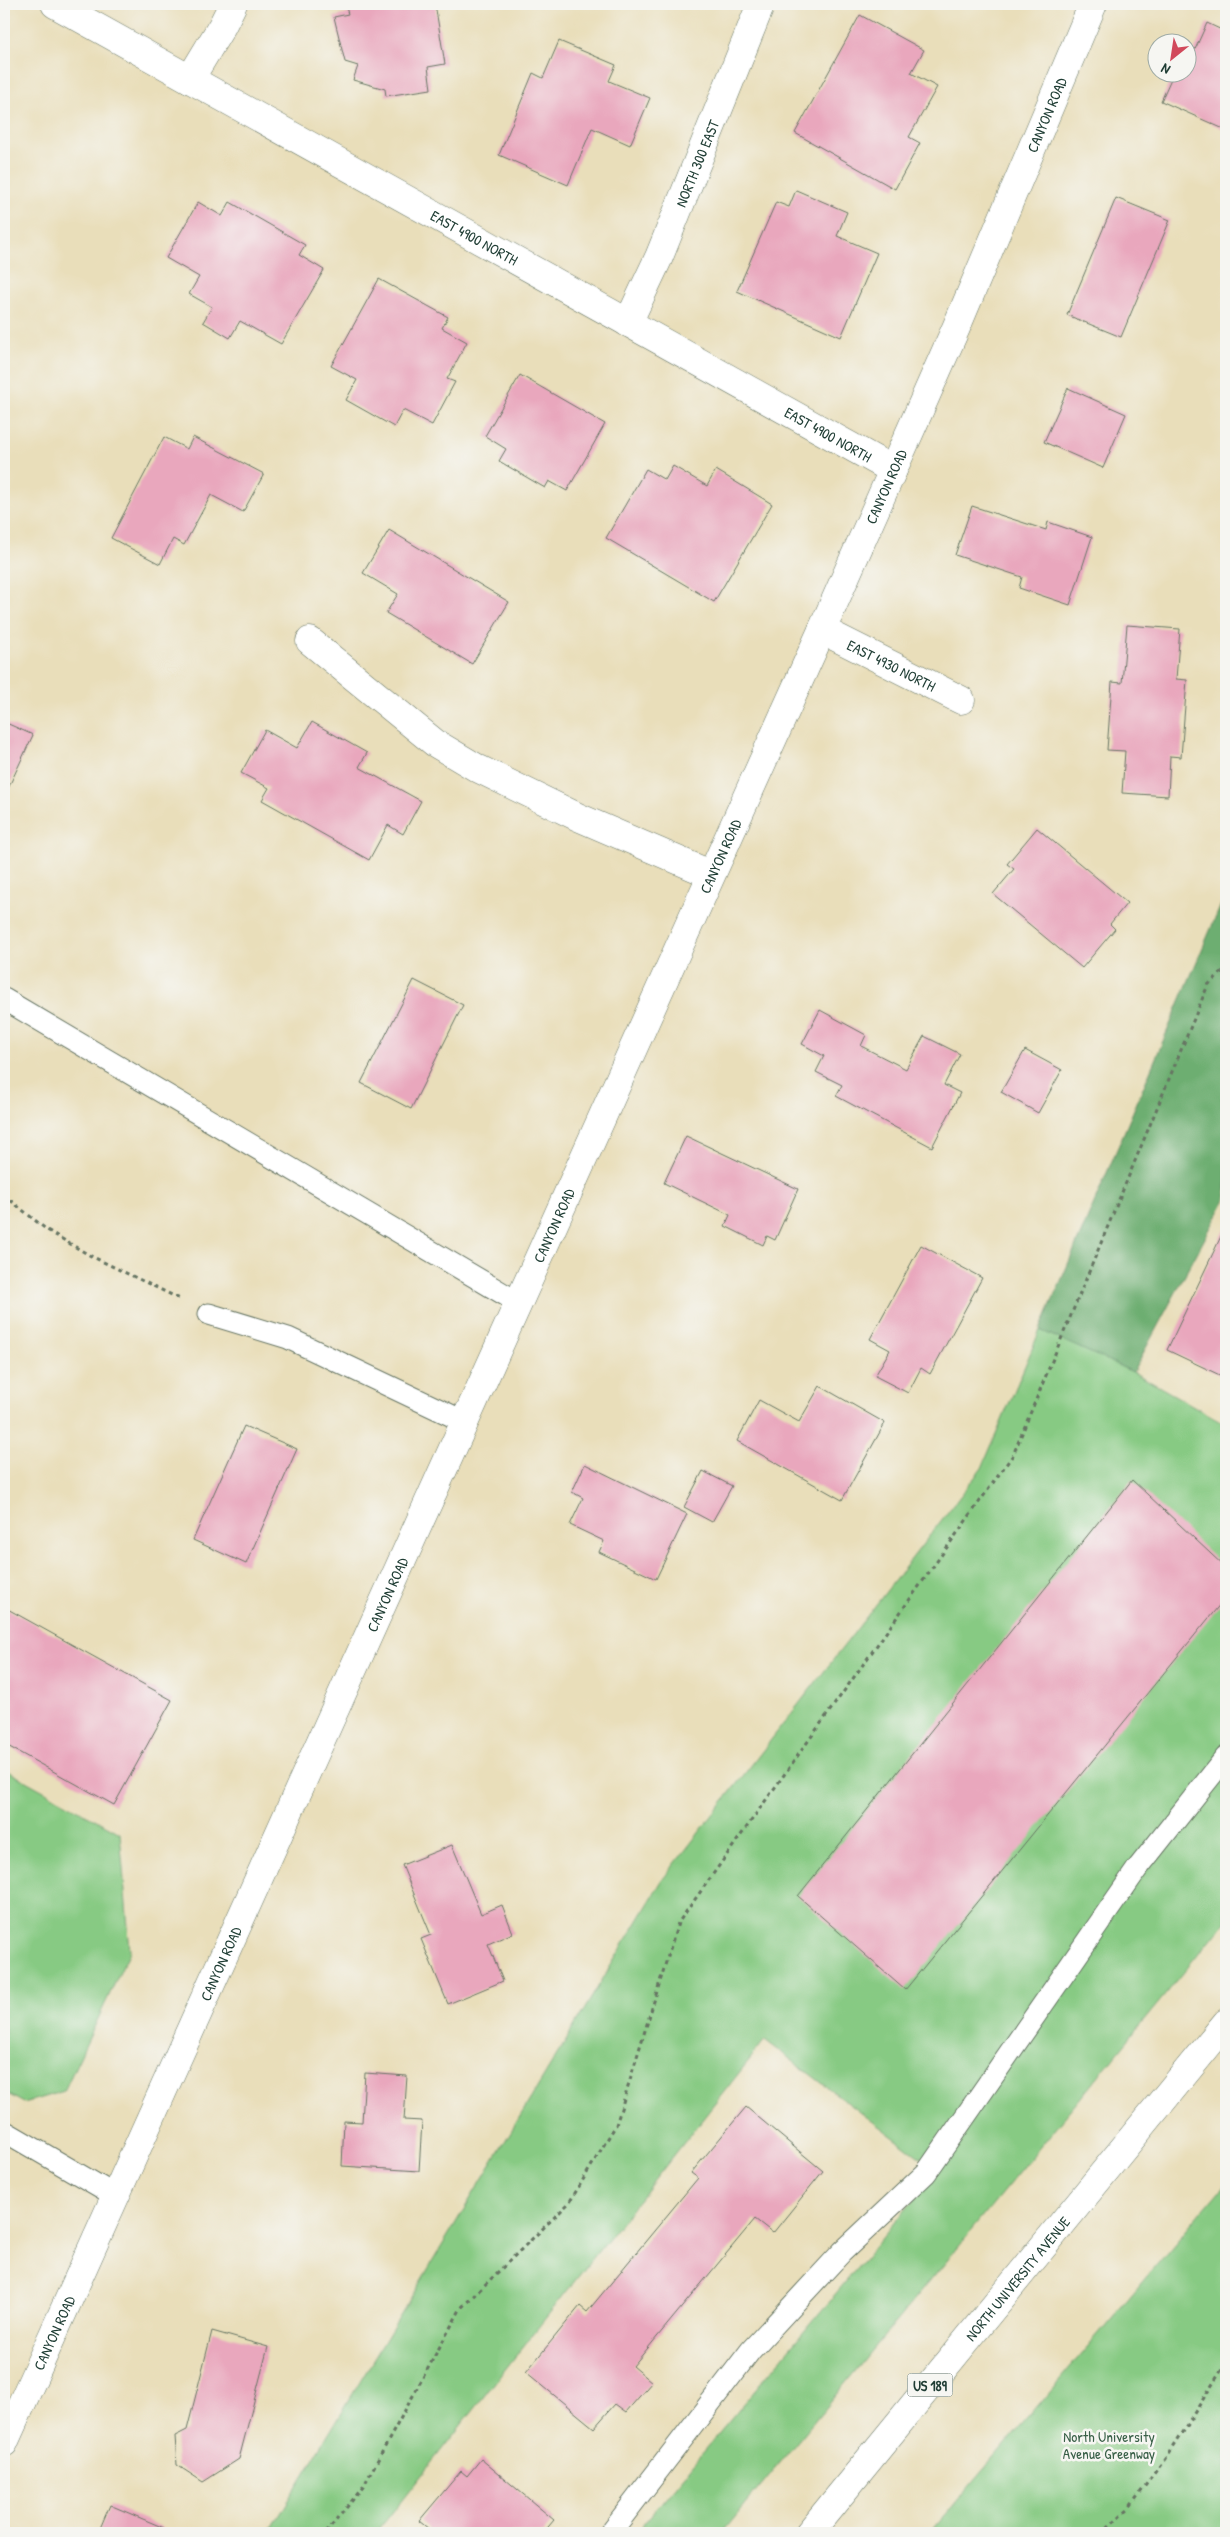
<svg xmlns="http://www.w3.org/2000/svg" width="1230" height="2537" viewBox="0 0 1230 2537" font-family="'Patrick Hand',sans-serif">
<rect width="100%" height="100%" fill="#f6f6f2"/>
<filter id="ink" filterUnits="userSpaceOnUse"><feTurbulence type="fractalNoise" baseFrequency=".02" numOctaves="2"/><feDisplacementMap in="SourceGraphic" scale="10" xChannelSelector="R" yChannelSelector="G"/><feConvolveMatrix kernelMatrix="1 2 1 2 8 2 1 2 1" color-interpolation-filters="sRGB"/></filter>
<filter id="wash" filterUnits="userSpaceOnUse"><feTurbulence type="fractalNoise" baseFrequency=".0096" numOctaves="4" result="noise"/><feDisplacementMap in="SourceGraphic" scale="20" xChannelSelector="R" yChannelSelector="G"/><feGaussianBlur stdDeviation="1.12" result="paint"/><feColorMatrix in="noise" values="0 0 0 0 0 0 0 0 0 0 0 0 0 0 0 0 0 1.4 0 .05"/><feComposite in="paint" operator="in"/></filter>
<g filter="url(#wash)">
<rect width="100%" height="100%" fill="#e9deba"/>
<!-- green -->
<path fill="#87ca83" stroke="#53845c" d="M1040,1330L1133,1372L1226,1424V1921L722,2533H636L938,2171L765,2040L376,2533H269L663,1879L982,1468Z
M4,1769L120,1833L130,1951L64,2091L24,2103L4,2092Z
M1226,2183V2533H930Z"/>
<!-- forest -->
<path fill="#6dae71" stroke="#467652" d="M1226,893V1199L1133,1372L1040,1330Z"/>
<g id="blocks">
<!-- building -->
<path fill="#e9a7bd" d="M345,4H435L445,64L428,67L431,89L386,96L385,89L353,80L358,66L345,62L334,17L348,14Z
M860,15L924,50L911,73L937,87L909,137L920,143L895,189L795,133Z
M1207,23L1226,32V130L1161,101L1174,72H1188V65Z
M559,41L616,65L609,81L650,98L630,145L592,128L568,185L499,155L533,73L543,78Z
M796,190L847,212L837,236L877,253L841,337L737,291L776,202L789,207Z
M1116,198L1170,220L1121,337L1067,315Z
M198,202L222,216L230,202L305,245L299,255L324,270L281,344L240,321L230,338L203,322L212,307L189,294L199,277L166,258Z
M379,279L448,317L442,328L467,342L447,379L455,382L432,425L403,410L394,427L346,400L357,380L331,366Z
M520,375L605,424L567,491L549,481L545,488L499,461L506,449L485,436Z
M1068,388L1126,414L1103,468L1044,442Z
M164,437L187,449L193,437L264,474L243,512L211,495L184,545L173,539L160,564L111,538Z
M673,466L707,486L716,470L772,504L714,602L606,538L646,469L665,480Z
M972,506L1046,530L1048,522L1092,537L1070,605L1019,588L1022,577L955,555Z
M389,530L509,602L472,664L386,613L398,594L363,573Z
M1127,625L1180,629L1176,679L1187,680L1181,757L1170,756L1168,796L1122,793L1125,751L1107,750L1112,682L1122,683Z
M4,722L33,735L4,797Z
M312,722L367,753L359,767L421,801L403,834L388,825L369,860L262,800L269,788L241,773L265,730L297,748Z
M1037,828L1127,903L1110,924L1115,929L1082,968L993,894L1014,869L1007,864Z
M414,980L463,1005L411,1109L361,1083Z
M820,1010L866,1035L861,1046L906,1069L924,1036L960,1054L944,1085L960,1093L932,1147L836,1096L842,1085L816,1072L824,1056L802,1044Z
M1025,1050L1062,1070L1038,1113L1001,1092Z
M686,1136L798,1189L775,1240L767,1236L763,1245L725,1226L730,1215L664,1183Z
M1224,1230L1226,1232V1378L1167,1350Z
M921,1245L982,1278L930,1374L921,1368L908,1393L875,1376L890,1350L870,1339Z
M820,1386L885,1423L842,1500L737,1441L759,1400L799,1422Z
M244,1426L297,1449L246,1564L193,1540Z
M585,1464L687,1514L656,1579L599,1552L604,1541L570,1525L583,1498L572,1492Z
M703,1471L732,1486L712,1522L684,1507Z
M1132,1480L1226,1568V1597L905,1990L798,1896Z
M4,1607L172,1700L114,1805L4,1744Z
M452,1845L481,1914L502,1905L513,1933L488,1944L503,1981L448,2004L421,1939L431,1935L402,1865Z
M365,2073L407,2076L404,2120L422,2121L419,2171L342,2166L344,2121L362,2122Z
M746,2107L823,2171L773,2233L755,2219L633,2366L652,2382L626,2412L615,2404L594,2428L526,2372L580,2306L587,2312L698,2178L691,2173Z
M212,2331L268,2347L239,2459L203,2482L177,2465L175,2436L187,2430Z
M481,2459L554,2520L543,2533H425L429,2529L419,2521L461,2471L467,2476Z
M110,2505L164,2528L161,2533H98Z"/>
</g>
</g>
<g filter="url(#ink)">
<use href="#blocks" fill-opacity="0" stroke="#667563" stroke-width="1"/>
<g fill="none" stroke-linecap="round" stroke-linejoin="round">
<defs>
<path id="lane" d="M4,999L519,1303
M209,1314L288,1338L465,1422
M4,2131L116,2196
M610,2533L751,2350L842,2252L926,2173L1137,1869L1226,1757"/>
<g id="street">
<path id="s1" d="M55,4L893,470"/>
<path d="M190,79L222,26L233,4"/>
<path id="s2" d="M628,323L659,257L761,4"/>
<path id="s3" d="M822,630L961,700"/>
<path d="M310,641L435,743L477,768L578,817L710,874"/>
</g>
<g id="secondary">
<path id="s4" d="M4,2443L822,630L956,328L1093,4"/>
</g>
<g id="highway">
<path id="s5" d="M809,2533L1226,2023"/>
</g>
</defs>
<!-- lane casing -->
<use href="#lane" stroke="#667563" stroke-width="23"/>
<!-- street casing -->
<use href="#street" stroke="#667563" stroke-width="29"/>
<!-- secondary casing -->
<use href="#secondary" stroke="#667563" stroke-width="29"/>
<!-- highway casing -->
<use href="#highway" stroke="#667563" stroke-width="29"/>
<!-- path -->
<path stroke="#667563" stroke-width="3" stroke-dasharray="4 4" stroke-linecap="butt" d="M4,1195L47,1230L89,1255L182,1300
M326,2533L363,2487L461,2308L569,2203L616,2125L678,1923L1013,1455L1208,985L1226,968
M1101,2533L1129,2508L1167,2456L1226,2363"/>
<!-- lane -->
<use href="#lane" stroke="#fff" stroke-width="21"/>
<!-- street -->
<use href="#street" stroke="#fff" stroke-width="28"/>
<!-- secondary -->
<use href="#secondary" stroke="#fff" stroke-width="28"/>
<!-- highway -->
<use href="#highway" stroke="#fff" stroke-width="28"/>
</g>
</g>
<g text-anchor="middle" dominant-baseline="central" stroke-width="5" stroke-linejoin="round" paint-order="stroke">
<!-- shield labels -->
<rect fill="#f6f6f2" stroke="#60746d" stroke-width="1" x="907.5" y="2373.5" width="45" height="23" rx="4"/>
<g font-size="14" font-weight="bold" fill="#1f3d34">
<text x="930" y="2385">US 189</text>
</g>
<!-- street labels -->
<g font-size="15" fill="#1f3d34" stroke="#f6f6f2">
<text stroke="none"><textPath href="#s4" startOffset="2551">CANYON ROAD</textPath></text>
<text stroke="none"><textPath href="#s2" startOffset="174">NORTH 300 EAST</textPath></text>
<text stroke="none"><textPath href="#s1" startOffset="480">EAST 4900 NORTH</textPath></text>
<text stroke="none"><textPath href="#s1" startOffset="885">EAST 4900 NORTH</textPath></text>
<text stroke="none"><textPath href="#s4" startOffset="2146">CANYON ROAD</textPath></text>
<text stroke="none"><textPath href="#s3" startOffset="78">EAST 4930 NORTH</textPath></text>
<text stroke="none"><textPath href="#s4" startOffset="1741">CANYON ROAD</textPath></text>
<text stroke="none"><textPath href="#s4" startOffset="1336">CANYON ROAD</textPath></text>
<text stroke="none"><textPath href="#s4" startOffset="931">CANYON ROAD</textPath></text>
<text stroke="none"><textPath href="#s4" startOffset="526">CANYON ROAD</textPath></text>
<text stroke="none"><textPath href="#s5" startOffset="329">NORTH UNIVERSITY AVENUE</textPath></text>
<text stroke="none"><textPath href="#s4" startOffset="121">CANYON ROAD</textPath></text>
</g>
<!-- park labels -->
<g font-size="15" fill="#396048" stroke="#f6f6f2">
<text x="1109" y="2436">North University<tspan x="1109" dy="17">Avenue Greenway</tspan></text>
</g>
</g>
<!-- margin -->
<rect width="1230" height="2537" fill="none" stroke="#f6f6f2" stroke-width="20"/>
<!-- north arrow -->
<g transform="translate(1172 58) rotate(210)"><circle r="24" fill="#f6f6f2" stroke="#a0aca6"/>
<path d="M0-4L9 19L0 12L-9 19Z" fill="#d1495b"/>
<text y="-8" font-size="14" font-weight="bold" text-anchor="middle" fill="#1f3d34">N</text>
</g>
</svg>
